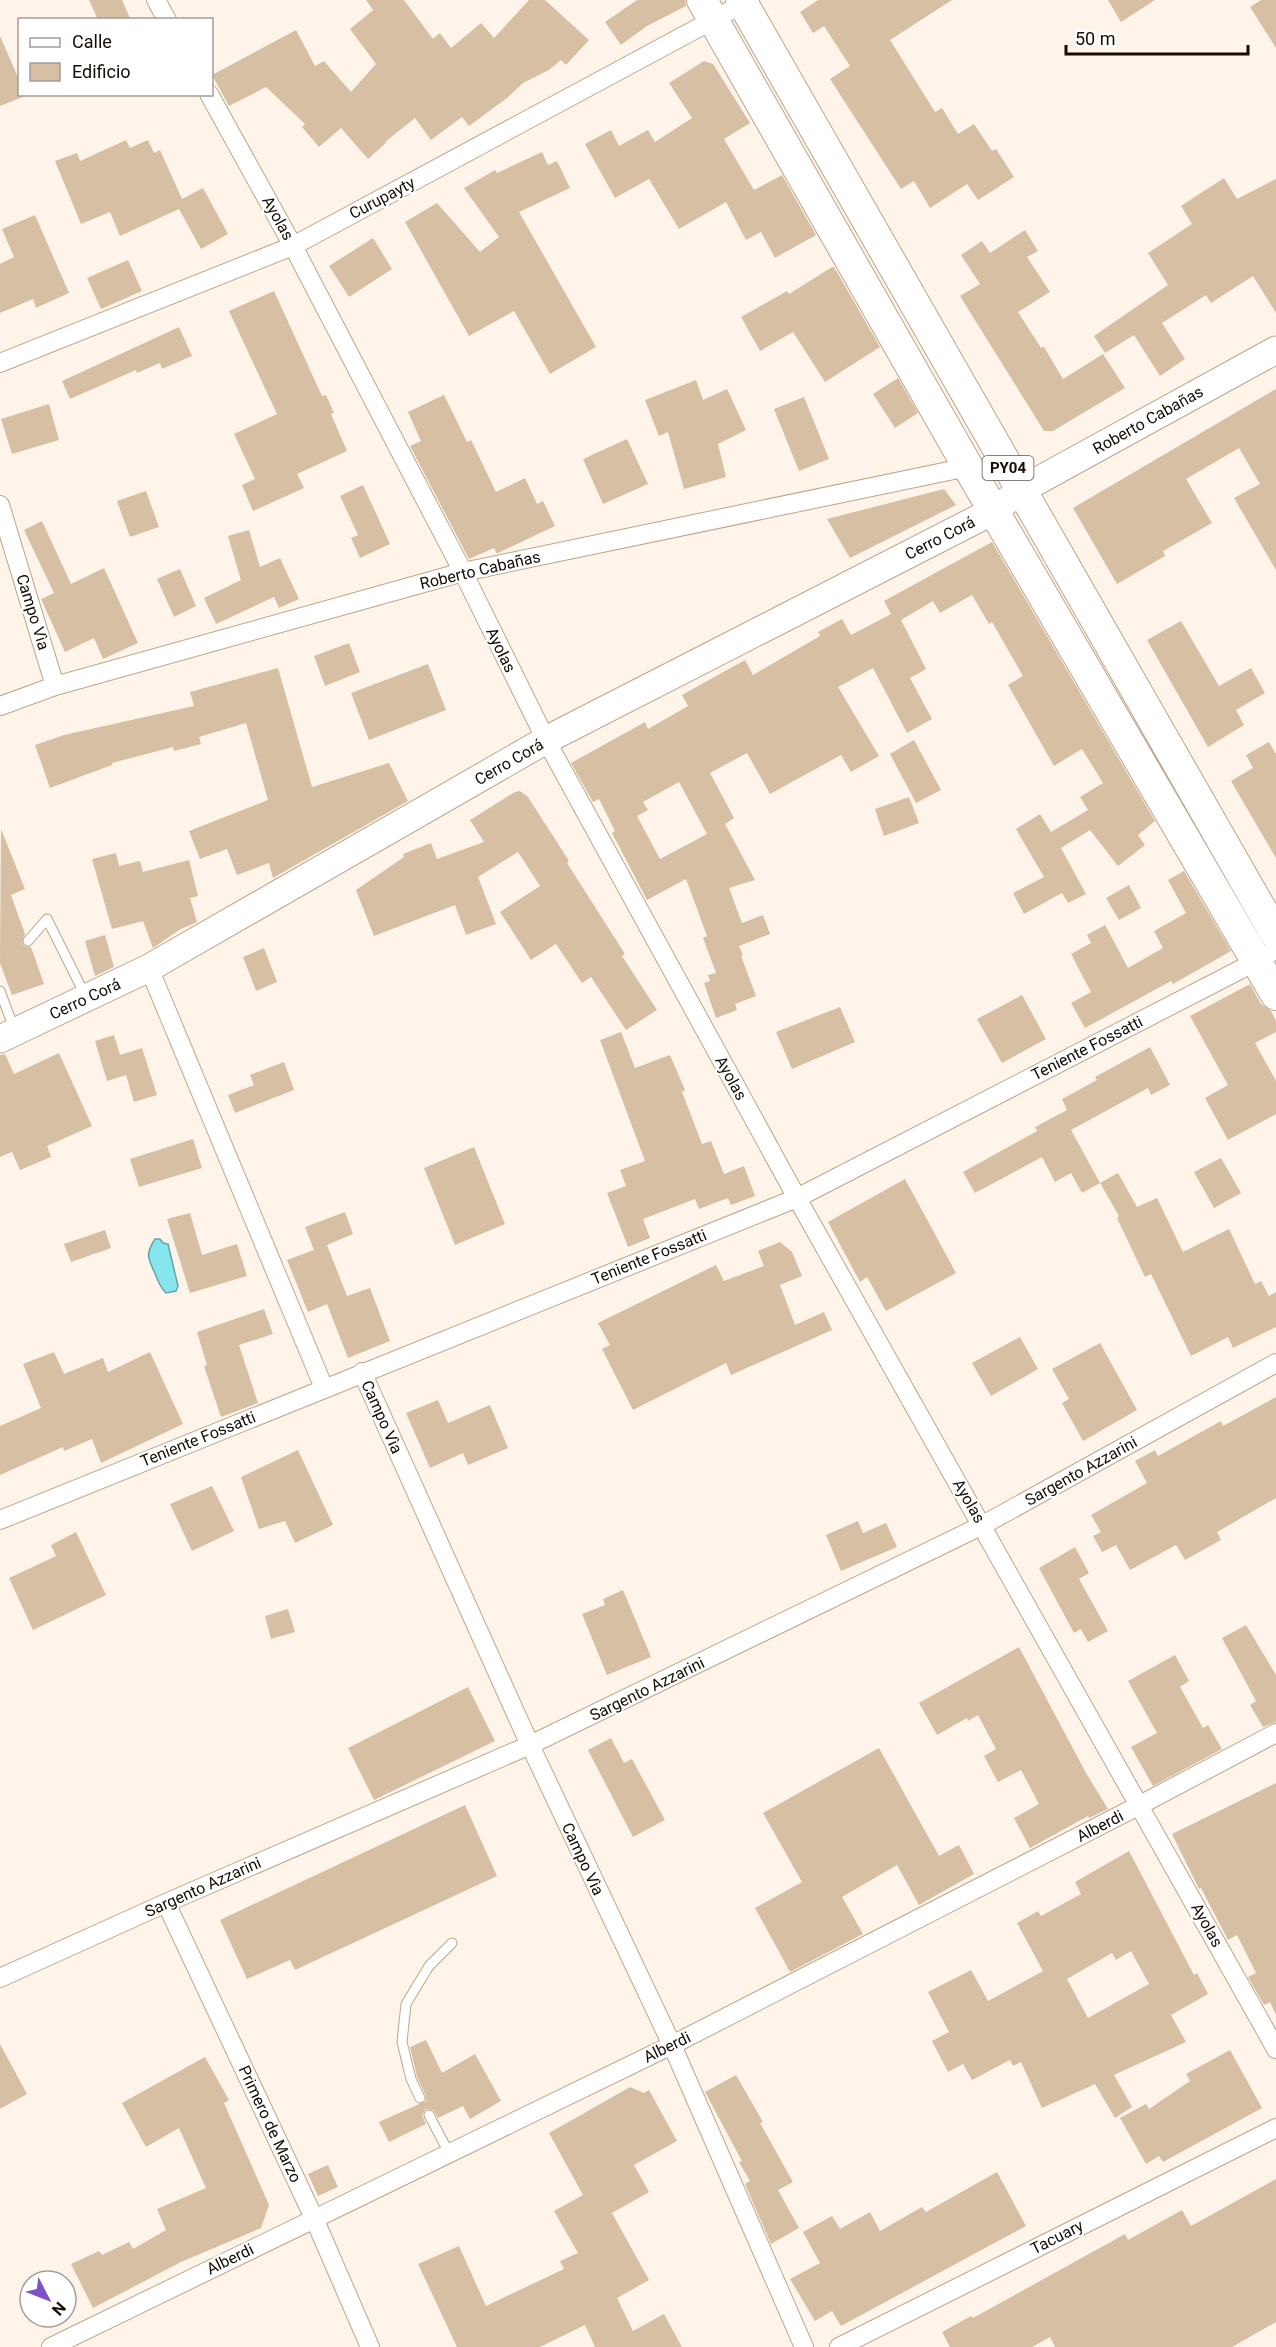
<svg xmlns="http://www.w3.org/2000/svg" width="1276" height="2347" viewBox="0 0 1276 2347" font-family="Roboto,sans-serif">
<rect width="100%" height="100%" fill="#fef4e9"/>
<!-- water -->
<path fill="#87e5ed" stroke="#65a4a7" stroke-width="1.5" d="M155,1239H160L163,1243L168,1244L178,1286L176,1291L166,1293C160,1287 159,1283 156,1276C149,1259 144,1256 155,1239Z"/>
<!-- building -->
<path fill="#d6bfa3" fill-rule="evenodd" d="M89,0H122L131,20H98Z
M366,0H404L433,39L440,33L451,48L481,23L494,38L529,0H545L589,40L566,65L561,60L549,70L523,83L507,98L469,126L462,117L431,140L415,118L385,142L386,143L368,159L341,128L319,147L302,127L305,124L266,87L229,106L212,75L296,30L315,66L324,61L351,92L376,64L350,29L373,10Z
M637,0H685L686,6L647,26L621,45L605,22Z
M818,0H952L890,40L935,112L942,108L958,134L974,124L992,151L996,149L1014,177L978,200L967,184L930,208L914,181L901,189L830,79L850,66L824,26L813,33L800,12Z
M1108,0H1155L1121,22Z
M1261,0H1276V48L1250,7Z
M0,36L20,82V94L25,96L0,106Z
M704,61L713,64L750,123L724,139L754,190L782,175L816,235L775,258L761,232L746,240L726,202L679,229L649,179L615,198L585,144L611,130L619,146L648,130L655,142L692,118L669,83Z
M126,140L130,148L148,140L154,153L160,150L182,199L203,188L228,234L201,249L179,209L120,236L110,212L81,224L55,161L77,153L80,161Z
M542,152L548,165L557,161L570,188L519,212L596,347L550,374L514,311L469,336L405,222L437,203L480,252L499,237L464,188L495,170L497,173Z
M1224,178L1237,199L1276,179V313L1253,276L1211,303L1206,295L1162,323L1185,359L1160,376L1134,335L1105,353L1094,336L1168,285L1148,253L1192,224L1181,206Z
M35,215L69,293L36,308L33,299L0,313V264L14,257L2,229Z
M1025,230L1038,251L1027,257L1050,292L1018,312L1041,348L1044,347L1063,379L1103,354L1125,388L1053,431H1044L960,296L980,284L961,255L982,241L990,253Z
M373,238L392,269L349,297L329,266Z
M128,260L142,291L101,309L87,278Z
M832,267H834L880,347L825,382L793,332L760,351L741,317L787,291L789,294Z
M274,291L322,396L326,395L334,413L331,414L347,451L297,474L304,488L253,511L242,485L255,479L234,434L277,414L229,311Z
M179,327L192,356L162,369L160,363L137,373L136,370L70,399L62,381Z
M898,378L918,413L895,428L873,394Z
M696,380L703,400L727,389L746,430L718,444L726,477L684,489L668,432L659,436L645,400Z
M1276,389V570L1234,498L1260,484L1239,448L1186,479L1212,523L1163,551L1165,556L1117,584L1073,508Z
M444,395L467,442L471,440L496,492L525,478L537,504L543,501L555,526L498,553L497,554L494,548L469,559L410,446L421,441L408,412Z
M804,397L829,459L799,471L774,409Z
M49,404L59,440L12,454L1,419Z
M627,439L648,484L603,504L583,459Z
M363,485L390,544L360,558L351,538L358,535L340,496Z
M944,489L956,505L850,558L827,519Z
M146,491L159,527L130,537L117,501Z
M42,521L71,584L104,568L138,643L103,659L94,638L65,652L41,599L54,593L24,530Z
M249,530L260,567L280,558L299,599L279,608L274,597L216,624L204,598L241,580L228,536Z
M992,542L1155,821L1138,835L1145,845L1118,866L1090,830L1061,848L1086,894L1068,903L1062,893L1024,914L1013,893L1044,877L1016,829L1040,814L1051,832L1088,810L1080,797L1103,783L1082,749L1054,766L1008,685L1023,676L992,622L989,624L972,595L940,613L933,601L901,620L926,669L910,678L932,719L907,733L873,668L838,687L879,756L851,772L841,755L770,794L747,753L710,773L734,818L725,824L755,880L729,888L742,923L763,915L770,934L739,946L743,955L741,956L756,996L735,1004L737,1010L716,1018L704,983L710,981L708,975L716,973L703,938L707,936L686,879L647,900L612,833L615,831L599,799L593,802L571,763L645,722L648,729L688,706L682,695L745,660L753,675L820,636L818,632L842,619L851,635L891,614L884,601ZM679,782L707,834L660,859L637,816L648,810L643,802Z
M180,569L196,606L174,617L157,579Z
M1181,621L1219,686L1251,668L1265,693L1236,710L1244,725L1208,747L1147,640Z
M349,643L360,672L325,686L314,656Z
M428,664L446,710L369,740L351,693Z
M278,668L312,787L389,763L408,801L273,878L269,863L237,875L227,849L200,859L189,831L268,800L246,723L199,737L201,744L174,751L173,747L112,763V765L50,788L35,745L64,735L194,706L190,692Z
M914,740L941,790L916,803L890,754Z
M1269,742L1276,754V858L1231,781L1253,768L1246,755Z
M520,791L528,797L569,861L567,863L625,954L622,956L657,1010L626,1030L591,977L582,983L556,944L531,960L500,912L540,886L518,852L478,877L496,924L466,935L455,905L374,936L356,890L404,857L403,854L431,843L437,859L484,842L470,820L515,792Z
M909,797L919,823L884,836L875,809Z
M1,829L25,889L11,895L25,934L22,943L24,946L31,947L44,984L12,995L0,963Z
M116,853L119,866L140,861L143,872L189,860L198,896L190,898L197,922L179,930L153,948L143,921L112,929L92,859Z
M1184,871L1231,951L1173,984L1171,981L1085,1028L1071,1003L1091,992L1071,954L1091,943L1087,935L1105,925L1128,968L1163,948L1154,931L1186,913L1168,880Z
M1129,885L1141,908L1119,920L1106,898Z
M105,935L114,967L95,976L85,941Z
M264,948L277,982L256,991L243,957Z
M1250,984L1261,1004L1271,1011L1276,1021V1032L1255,1043L1276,1081V1114L1228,1140L1205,1098L1228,1085L1190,1016Z
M1022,995L1046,1039L1002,1063L977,1019Z
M840,1007L855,1042L792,1069L776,1032Z
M621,1032L635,1068L670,1055L685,1090L682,1092L702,1144L711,1141L724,1174L744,1166L755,1196L731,1205L728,1198L699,1209L695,1199L643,1219L650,1238L628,1247L607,1193L626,1186L620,1170L645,1161L600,1040Z
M114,1035L120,1055L142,1048L157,1095L134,1102L126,1075L107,1081L95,1041Z
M1150,1047L1170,1085L1151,1095L1148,1088L1071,1130L1100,1183L1082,1193L1071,1173L1055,1182L1042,1157L975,1193L963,1172L1037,1131L1035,1127L1067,1110L1062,1099L1097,1080L1095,1077Z
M59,1053L92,1126L47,1146L51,1157L20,1170L12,1152L0,1157V1055L5,1054L14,1074Z
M284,1062L294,1090L235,1113L228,1095L254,1085L250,1075Z
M193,1139L202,1168L139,1187L130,1159Z
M474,1147L505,1224L455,1245L424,1168Z
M1221,1158L1241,1193L1214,1208L1194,1172Z
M1118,1173L1137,1207L1157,1198L1183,1252L1229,1229L1255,1284L1261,1281L1269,1296L1276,1292V1327L1233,1348L1228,1337L1191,1356L1151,1274L1145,1277L1117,1218L1119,1216L1100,1183Z
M905,1179L956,1273L886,1311L867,1277L860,1282L828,1222Z
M345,1212L353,1234L327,1245L347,1296L370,1288L390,1341L348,1358L327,1304L308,1312L287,1260L314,1250L305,1227Z
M190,1213L202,1255L237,1244L247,1276L190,1293L167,1219Z
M105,1230L111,1248L71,1262L64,1244Z
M780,1242L792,1252L802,1276L780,1285L795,1325L824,1312L832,1330L731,1375L726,1363L633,1410L602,1349L610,1345L598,1323L716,1265L724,1281L764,1266L758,1251Z
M264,1309L273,1334L239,1345L258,1403L221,1417L204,1366L207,1365L197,1332Z
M1020,1337L1038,1369L991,1396L972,1363Z
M1100,1343L1137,1410L1083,1441L1062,1403L1069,1399L1052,1369Z
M54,1352L64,1374L103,1358L108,1372L150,1352L183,1424L101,1463L92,1439L64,1451L63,1447L0,1475V1426L41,1408L23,1364Z
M1276,1397V1498L1217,1532L1221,1540L1185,1560L1176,1545L1130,1570L1116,1545L1102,1552L1093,1536L1101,1532L1091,1515L1147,1483L1135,1461L1155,1450L1158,1456L1221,1421L1223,1426Z
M438,1400L448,1423L490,1405L508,1448L468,1465L463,1453L430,1468L406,1413Z
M298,1450L333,1525L295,1543L285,1521L259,1529L241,1477Z
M212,1486L234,1531L192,1551L170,1504Z
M858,1521L863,1533L886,1523L897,1547L841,1571L826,1535Z
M76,1532L106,1595L33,1630L9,1578L56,1556L51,1545Z
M1075,1547L1089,1573L1079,1579L1108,1631L1088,1642L1081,1629L1074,1633L1039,1568Z
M623,1590L651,1657L607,1675L582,1614L605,1605L603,1599Z
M288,1609L295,1632L271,1639L265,1616Z
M1246,1625L1276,1675V1722L1263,1727L1250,1705L1256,1701L1222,1638Z
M1019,1647L1086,1773L1108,1809L1089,1818L1088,1816L1030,1848L1014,1818L1039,1804L1021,1770L998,1782L984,1756L996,1749L978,1715L968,1721L967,1718L937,1735L919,1703Z
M1175,1655L1189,1681L1180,1687L1203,1728L1208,1725L1222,1749L1153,1786L1131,1747L1157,1733L1128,1681Z
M468,1687L495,1741L374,1800L348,1748Z
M611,1738L624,1763L632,1759L665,1820L633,1837L588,1750Z
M879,1748L939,1856L959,1845L974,1874L919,1905L897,1865L842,1897L863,1934L790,1972L755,1908L802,1882L763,1813Z
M1276,1783V2015L1270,2002L1264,2005L1248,1977L1256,1973L1237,1935L1228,1940L1201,1888L1199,1889L1198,1887L1172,1834Z
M465,1805L497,1876L295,1970L290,1960L247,1979L220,1920Z
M1129,1851L1194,1975L1197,1973L1208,1994L1171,2015L1186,2042L1114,2075L1132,2107L1115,2118L1095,2084L1042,2108L1021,2062L1013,2066L1010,2060L972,2080L963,2064L948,2072L932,2041L949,2032L928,1992L971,1970L988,2001L1043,1971L1017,1923L1038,1911L1041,1916L1081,1894L1075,1882ZM1131,1951L1149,1984L1088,2018L1067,1979L1112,1953L1116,1960Z
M426,2040L442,2073L475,2054L501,2101L470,2119L463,2106L438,2118L433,2110L426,2109L422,2115L426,2124L389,2142L379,2122L426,2101V2096L417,2077L410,2047Z
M0,2044L27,2094L0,2109Z
M1230,2050L1262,2108L1163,2162L1159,2156L1146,2164L1120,2118L1146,2104L1149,2109L1190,2081L1186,2074Z
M205,2057L229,2100L224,2103L269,2205L261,2228L181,2262L93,2308L71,2264L99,2251L102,2255L129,2242L133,2249L166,2230L157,2209L206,2188L179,2128L146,2147L122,2103Z
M736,2075L763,2122L760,2123L793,2182L778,2190L799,2228L771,2244L745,2184L750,2181L739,2162L742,2161L705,2092Z
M630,2087L644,2093L649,2090L677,2141L634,2165L649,2192L612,2213L649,2280L617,2298L633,2331L664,2314L682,2347H595L585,2325L540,2347H457L418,2264L459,2246L486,2306L564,2269L560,2261L578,2253L554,2211L583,2195L549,2133Z
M328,2165L338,2187L318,2196L308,2174Z
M997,2172L1026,2226L841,2326L832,2311L815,2321L790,2279L820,2263L803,2232L832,2216L840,2229L870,2212L880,2231L922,2207L926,2212Z
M1276,2179V2322L1232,2347H1055L1050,2337L1032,2347H950L942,2332L971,2316L973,2318L1125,2234L1128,2240L1182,2210L1191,2226Z"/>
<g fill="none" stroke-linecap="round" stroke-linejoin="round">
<defs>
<path id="lane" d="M28,941L47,919L85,995
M0,991L15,1031
M420,2098L411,2079L402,2042L406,2004L429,1966L452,1943
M429,2115L449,2153"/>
<path id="street" d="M156,0L167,20
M209,94L293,246L463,572L546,740L797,1198L1276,2049
M0,363L293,246L750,0
M0,505L55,686
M0,706L55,686L463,572L968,467
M149,968L324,1388
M362,1372L530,1745L672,2045L804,2347
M0,1520L797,1198L1257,961L1276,949
M166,1903L314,2218L370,2347
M0,1978L166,1903L530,1745L983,1525L1276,1363
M51,2347L672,2045L1140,1805L1276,1733
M839,2347L1276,2128"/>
<path id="secondary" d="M0,1039L149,968L546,740L995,510L1021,490L1276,350"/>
<path id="primary" d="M702,0L968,467L1276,995
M741,0L1276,935"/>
</defs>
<!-- lane casing -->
<use href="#lane" stroke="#bda68b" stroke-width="11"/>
<!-- street casing -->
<use href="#street" stroke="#bda68b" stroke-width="20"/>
<!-- secondary casing -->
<use href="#secondary" stroke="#bda68b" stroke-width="29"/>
<!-- primary casing -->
<use href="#primary" stroke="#bda68b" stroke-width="32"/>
<!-- lane -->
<use href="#lane" stroke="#fff" stroke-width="9"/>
<!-- street -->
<use href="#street" stroke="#fff" stroke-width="18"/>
<!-- secondary -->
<use href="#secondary" stroke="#fff" stroke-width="27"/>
<!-- primary -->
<use href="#primary" stroke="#fff" stroke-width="30"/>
</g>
<g text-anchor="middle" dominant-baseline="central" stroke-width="4.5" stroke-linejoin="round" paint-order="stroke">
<!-- shield labels -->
<rect fill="#fff" stroke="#5b564f" stroke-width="1.5" x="982.5" y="456" width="51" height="24" rx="4.5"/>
<g font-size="15" font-weight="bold" fill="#150d04">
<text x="1008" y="468">PY04</text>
</g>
<!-- street labels -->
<g font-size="16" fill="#150d04" stroke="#fff">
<text transform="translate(382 198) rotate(-28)">Curupayty</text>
<text transform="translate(278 218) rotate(61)">Ayolas</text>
<text transform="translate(1148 420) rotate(-29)">Roberto Cabañas</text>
<text transform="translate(940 538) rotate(-27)">Cerro Corá</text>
<text transform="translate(480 570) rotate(-13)">Roberto Cabañas</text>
<text transform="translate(33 612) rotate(73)">Campo Vìa</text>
<text transform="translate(501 650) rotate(64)">Ayolas</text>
<text transform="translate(509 762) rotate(-30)">Cerro Corá</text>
<text transform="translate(85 999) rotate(-25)">Cerro Corá</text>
<text transform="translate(1087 1048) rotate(-27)">Teniente Fossatti</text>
<text transform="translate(731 1078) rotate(61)">Ayolas</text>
<text transform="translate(649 1257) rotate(-22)">Teniente Fossatti</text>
<text transform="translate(382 1417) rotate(66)">Campo Vìa</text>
<text transform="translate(198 1439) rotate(-22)">Teniente Fossatti</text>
<text transform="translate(1081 1471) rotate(-29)">Sargento Azzarini</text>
<text transform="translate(969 1501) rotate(60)">Ayolas</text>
<text transform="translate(647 1689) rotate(-26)">Sargento Azzarini</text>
<text transform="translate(1100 1826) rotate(-27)">Alberdi</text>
<text transform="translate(583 1859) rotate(65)">Campo Vìa</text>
<text transform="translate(203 1887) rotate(-24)">Sargento Azzarini</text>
<text transform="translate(1207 1925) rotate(61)">Ayolas</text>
<text transform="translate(667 2047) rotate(-26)">Alberdi</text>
<text transform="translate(270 2124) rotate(65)">Primero de Marzo</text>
<text transform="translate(1057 2237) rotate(-27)">Tacuary</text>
<text transform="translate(230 2259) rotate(-26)">Alberdi</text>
</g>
</g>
<!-- legend -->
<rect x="18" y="18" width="195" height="78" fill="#ffffff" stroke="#a19e9b" stroke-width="1.5"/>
<rect x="30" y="38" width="30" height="9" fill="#ffffff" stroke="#a19e9b" stroke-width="1.5"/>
<text x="72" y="48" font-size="18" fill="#150d04">Calle</text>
<rect x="30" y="63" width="30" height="18" fill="#d6bfa3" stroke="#a19e9b" stroke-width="1.5"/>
<text x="72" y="78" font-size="18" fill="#150d04">Edificio</text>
<!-- north arrow -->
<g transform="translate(48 2299) rotate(132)"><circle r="28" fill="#ffffff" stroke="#a19e9b" stroke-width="1.5"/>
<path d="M0-4.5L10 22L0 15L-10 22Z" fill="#7f50c8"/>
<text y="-9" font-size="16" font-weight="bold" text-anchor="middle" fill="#150d04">N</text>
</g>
<!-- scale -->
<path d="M1066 45v9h182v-9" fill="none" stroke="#150d04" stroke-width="3"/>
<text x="1075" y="45" font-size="18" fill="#150d04" stroke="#ffffff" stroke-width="4.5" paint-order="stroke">50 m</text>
</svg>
